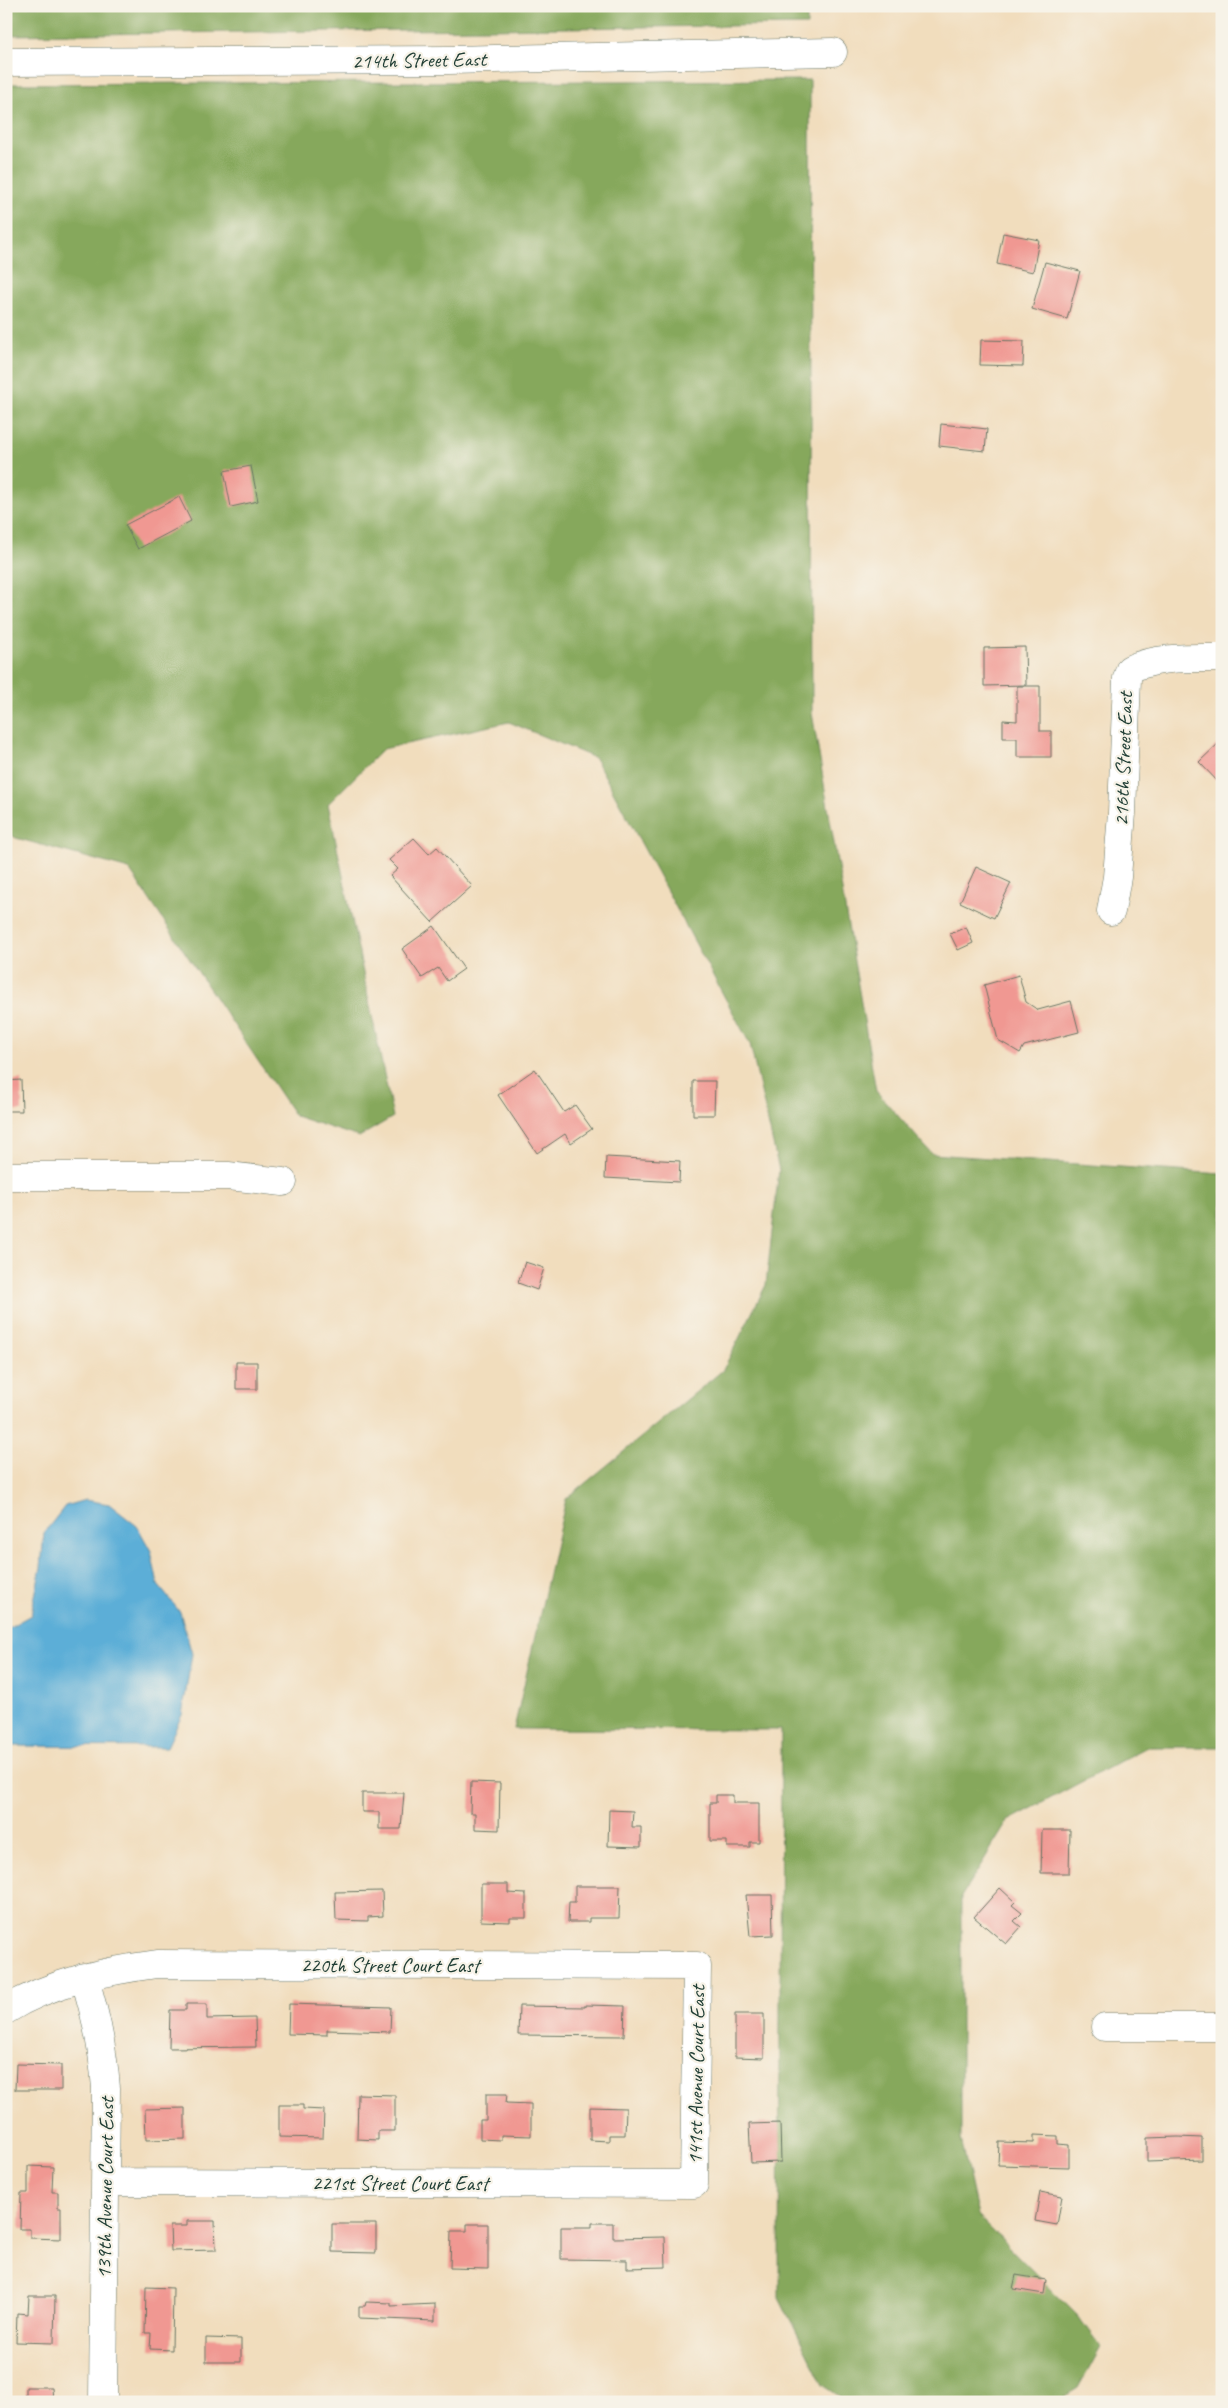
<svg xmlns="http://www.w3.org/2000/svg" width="1228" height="2408" viewBox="0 0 1228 2408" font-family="Caveat,sans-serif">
<rect width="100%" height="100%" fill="#f7f3e8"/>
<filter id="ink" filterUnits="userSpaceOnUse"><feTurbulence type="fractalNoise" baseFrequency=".02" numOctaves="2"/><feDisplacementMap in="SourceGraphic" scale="10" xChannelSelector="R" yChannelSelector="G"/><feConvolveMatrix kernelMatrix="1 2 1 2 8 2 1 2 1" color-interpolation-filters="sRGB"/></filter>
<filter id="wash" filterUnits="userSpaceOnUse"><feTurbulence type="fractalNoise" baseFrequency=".0096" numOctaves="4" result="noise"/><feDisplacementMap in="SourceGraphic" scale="20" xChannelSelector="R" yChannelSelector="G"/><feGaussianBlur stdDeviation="1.12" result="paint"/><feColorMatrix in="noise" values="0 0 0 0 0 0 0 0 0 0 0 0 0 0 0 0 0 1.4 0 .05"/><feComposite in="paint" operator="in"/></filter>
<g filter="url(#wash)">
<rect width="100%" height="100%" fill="#f1ddbd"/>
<!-- forest -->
<path fill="#86a85c" stroke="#527248" d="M6,6H807V25L6,35Z
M810,80L812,713L876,1091L932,1154L1222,1174V1747H1147L1008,1821L961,1897V2139L978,2216L1078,2316L1101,2347L1078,2389L1057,2402H848L823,2385L779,2297L781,1730L514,1729L566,1499L723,1370L766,1285L779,1170L750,1044L595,758L509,722L383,749L328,804L393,1117L359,1137L295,1116L129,869L16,838L6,832V84Z"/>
<!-- water -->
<path fill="#5caed7" stroke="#3e7686" d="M85,1500L109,1504L137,1526L151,1551L158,1585L180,1612L192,1654L182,1715L167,1747L6,1746V1629L31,1615L41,1567L44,1533L65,1506Z"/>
<g id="blocks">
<!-- building -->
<path fill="#f09892" d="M1003,233L1039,240L1033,272L997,264Z
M1045,262L1080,271L1067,319L1032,309Z
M981,340L1024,341L1023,366L980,365Z
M941,424L987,429L985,451L939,446Z
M251,466L258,501L231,507L224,471Z
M179,497L191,521L138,549L125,525Z
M1025,647L1026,685L984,686V648Z
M1017,686H1040V731H1051V757H1017V738H1003V720L1017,721Z
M1222,740V786L1199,762Z
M414,838L429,854L437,847L472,886L432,922L390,876L398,869L389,860Z
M976,867L1011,883L994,918L960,902Z
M434,926L464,969L447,981L438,968L422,978L402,949Z
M966,927L973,943L958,950L950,934Z
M1019,975L1026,1002L1038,1010L1071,1001L1079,1032L1024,1046L1020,1053L998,1040L984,985Z
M535,1069L564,1112L575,1105L592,1129L571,1143L565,1134L537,1153L498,1095Z
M21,1080L22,1111H6V1081Z
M693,1081H715L714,1115H693Z
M606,1157L680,1161L679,1182L605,1178Z
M525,1262L544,1268L537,1290L518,1283Z
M236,1362H257V1389H236Z
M471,1782L500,1783L499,1830L475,1829V1813H470Z
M362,1793H404L401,1829H379V1812H362Z
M716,1795H733V1803H759V1842H750V1847H727V1841H710V1803H716Z
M609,1810L633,1811L632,1827H641V1847L608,1846Z
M1042,1830H1070L1069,1873H1041Z
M481,1884H508V1893L526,1894V1918H510V1922L481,1921Z
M575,1886H620L619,1918H589V1922H568L569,1902H575Z
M1000,1888L1015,1902L1012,1905L1022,1913L1014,1921L1021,1927L1006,1944L974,1917Z
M382,1891L383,1916L368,1917V1921L336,1920L335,1892Z
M746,1895H772L773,1935L750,1936Z
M186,2004H207V2019L255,2018L256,2047L169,2048L170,2010H186Z
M289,2004L391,2007L390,2032L327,2030V2035L288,2034Z
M585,2005L625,2006L624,2036L518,2035L519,2006L585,2007Z
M735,2014H764V2058L735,2057Z
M16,2064L61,2065V2090H15Z
M358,2094L395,2095V2131H378V2140L357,2139Z
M486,2094H507L506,2103L531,2104V2136L501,2135V2140L480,2139V2120H486Z
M279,2105H303V2109L324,2110L323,2138L279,2137Z
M590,2107L626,2108L625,2135H609V2141L590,2140Z
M185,2108V2139L146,2140L145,2109Z
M780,2123L781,2162L751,2163L749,2124Z
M1034,2135L1058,2136V2144L1069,2145V2167L998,2165L999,2142L1034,2143Z
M1178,2137L1202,2138V2160L1147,2162V2138Z
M28,2166L53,2167L52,2192H58V2208H61V2239L30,2238V2229H20L21,2193H28Z
M1040,2192L1062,2196L1057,2225L1035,2221Z
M187,2221H215L216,2250L171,2251L170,2226H187Z
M592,2223H613V2238L665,2237L666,2267L627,2268V2260L561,2259V2227H592Z
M332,2224H376V2253L332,2252Z
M467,2224H488V2269L450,2268L451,2231H467Z
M1016,2275L1046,2280L1044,2294L1013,2289Z
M146,2287L173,2288L172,2350L150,2349L151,2333H145Z
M29,2296H55L54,2343L16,2342L17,2313L28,2314Z
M366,2302L391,2303V2306L435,2304V2321L359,2318V2306H365Z
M206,2338L241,2339V2362H206Z
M26,2387H52L53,2402H26Z"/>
</g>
</g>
<g filter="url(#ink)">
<use href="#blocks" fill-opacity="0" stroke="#687564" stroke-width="1"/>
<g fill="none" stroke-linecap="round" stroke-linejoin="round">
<defs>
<path id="minor" d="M6,62L450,60L833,52
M1111,911L1117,877L1122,813L1127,678L1130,669C1157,656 1193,658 1222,658
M6,1176H228L283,1182
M84,1977C96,2014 103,2050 106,2088L103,2402
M6,2010C51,1982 105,1971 157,1964L697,1966L694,2184L105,2182
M1105,2027H1222"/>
</defs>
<!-- minor casing -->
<use href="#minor" stroke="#687564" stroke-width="29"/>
<!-- minor -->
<use href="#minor" stroke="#fff" stroke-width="28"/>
</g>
</g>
<g text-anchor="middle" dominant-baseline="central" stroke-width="4.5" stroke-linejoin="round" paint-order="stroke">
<!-- street labels -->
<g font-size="21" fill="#1f3d34" stroke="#f7f3e8">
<text transform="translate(419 60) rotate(-1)">214th Street East</text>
<text transform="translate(1123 759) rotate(-88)">216th Street East</text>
<text x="390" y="1965">220th Street Court East</text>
<text transform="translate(696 2075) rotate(-89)">141st Avenue Court East</text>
<text x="400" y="2183">221st Street Court East</text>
<text transform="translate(105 2188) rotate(-89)">139th Avenue Court East</text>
</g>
</g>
<!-- margin -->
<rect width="1228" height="2408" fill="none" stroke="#f7f3e8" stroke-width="25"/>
</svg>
